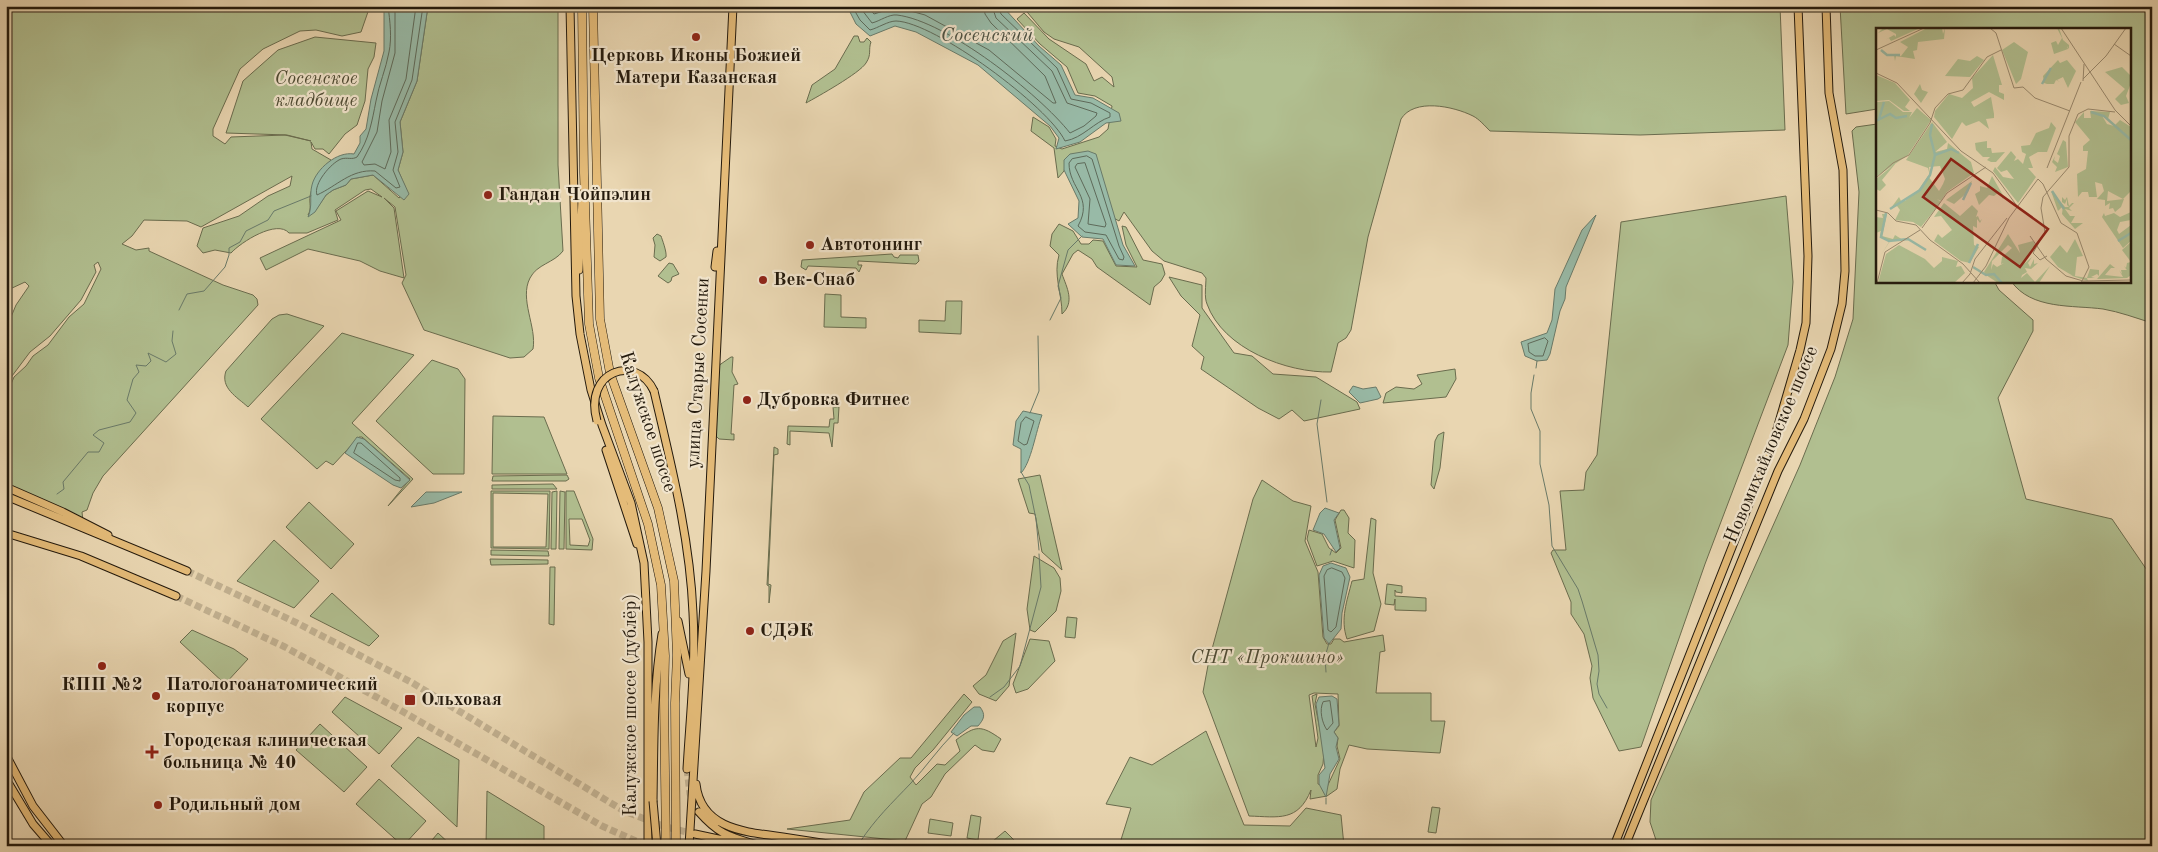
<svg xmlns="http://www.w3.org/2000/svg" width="2158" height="852" viewBox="0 0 2158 852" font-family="'Old Standard TT',serif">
<rect width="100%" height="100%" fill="#e9d6b1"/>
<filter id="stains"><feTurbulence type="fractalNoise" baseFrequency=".004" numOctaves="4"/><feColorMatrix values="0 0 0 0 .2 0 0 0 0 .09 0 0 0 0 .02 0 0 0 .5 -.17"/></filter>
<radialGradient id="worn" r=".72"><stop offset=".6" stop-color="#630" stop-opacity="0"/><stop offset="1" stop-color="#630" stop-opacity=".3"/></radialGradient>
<!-- green -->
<path fill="#b1bf90" stroke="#6a6c4e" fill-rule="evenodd" d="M6,6H370L361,32L342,36L316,30L300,31L263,49L240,69L213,129V136L225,144L231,137L285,135L311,141L287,135L226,133L243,81L278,50L315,37L376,43L374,57L368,69L365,101L357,125L345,134L329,154L323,149H315L311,142L312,149L331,160C322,170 313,182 310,196C309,203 312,208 308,215L315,211L326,195L333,190L346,185L351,179L373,175L399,198L407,191L398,170L403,152L400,122L417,81L428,6H558V165L563,251C554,263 537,264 530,278C519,299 537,327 533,349L524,357L510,358L424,330L402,283L406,275L395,207L384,198L394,208L404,278L380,271L360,261L308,249L266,270L260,258L341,220L336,211L368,191L382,197L371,189L365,190L335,210L338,220L307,233H289C277,219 241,242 231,253L215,250L203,253L197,246L203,228L239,216L268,196L290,186L292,176L201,227L187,221L144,220L132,236L122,244L136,250L149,248V251L223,285L253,295L257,299L258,305L103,476L93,493L87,510L82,512L83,521L6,485V396L14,377L26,366L33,356L48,345L69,317L84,304L101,269L98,262L94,265L96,272L81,300L50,336L30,352L6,384V329L16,305L29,286L25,282L10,289L7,282Z
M1022,6H1780L1785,130L1640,135L1490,131C1485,126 1479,119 1473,116C1453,106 1414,98 1401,119L1368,237L1351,330L1346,338L1338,343L1331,372C1287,373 1223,349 1207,304C1204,297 1206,285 1206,278L1202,273L1164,261L1152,251L1124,212L1119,221L1112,217L1067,160L1064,171L1058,178L1054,148L1031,131L1033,117L1049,127L1056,139L1055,146L1062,149L1099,137L1108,129L1112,106L1095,96L1078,93L1067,67L1040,44L1017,19L1024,13L1049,39L1086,64L1094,81L1102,77L1114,87L1112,77L1079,47L1054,39L1044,32Z
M1840,6H2152V323C2136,318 2120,312 2103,309C2073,305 2031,310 2011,281H2129V29H1877V109L1846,114Z
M854,36H858L860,42H864L867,38L871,42C868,50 872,54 866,63C860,73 817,97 806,103L812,85L835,69Z
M1877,124V281H1994L1999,290L2033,320V331L1998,398L2026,499L2112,519L2151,576L2152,846H1658L1650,822L1651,800L1800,465L1835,377L1853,319L1859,192L1852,131L1856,127Z
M1786,196L1793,282L1788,345L1705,564L1641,747L1619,751L1593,698L1590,678L1592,666L1584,634L1571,614V602L1551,553L1553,550H1566L1560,491L1584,490L1586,472L1597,455L1621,222Z
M1059,224L1073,231L1081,244H1089L1093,240L1103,241L1116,266L1137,267L1126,245L1122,226L1126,227L1143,260L1162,264L1165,274L1161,281L1154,287L1150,305L1097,267L1092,259L1078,250L1073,254L1062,274C1067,288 1075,302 1062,314C1062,293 1053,275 1059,255L1050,246L1052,234Z
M657,234L661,236C662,239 667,252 666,257L660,261L654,257L655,245L653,238Z
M892,254L894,257L898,258L900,255H918L919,261L916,264L858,261V265H862L859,272L856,268L808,266L806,270L801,267L802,260Z
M669,263L673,264L679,274L672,277L671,281L668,283L658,276Z
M1169,277L1202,285V308L1234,353L1252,356L1273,374L1316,377L1357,402L1360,409L1304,421L1292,410L1279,419L1258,408L1201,369L1204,357L1192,346L1200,315L1181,296Z
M825,294L841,295V317L866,318V328L824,327Z
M946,301H962L961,334L919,332V320L945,321Z
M287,314L324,326L248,407C237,397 220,388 226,371L272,319L279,315Z
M342,333L414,355L352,423L413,479L388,506L410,479L362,437H359L333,465L326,461L317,469L261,419Z
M731,357H733L732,372L738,384L734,385L731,434H734V440L719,439L715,435L718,366Z
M432,360L458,369L465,379L464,474H433L376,421Z
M1455,369L1456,379L1446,397L1383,403L1386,393L1396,387L1414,389L1422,384L1417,375Z
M833,407H839L838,423H834L832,447L829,433L790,431V445L787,444L788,426L829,427L830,419H834Z
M493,416L544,417L567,474H492Z
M1444,432L1440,468L1434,489L1431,485L1435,441L1438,435Z
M774,447L778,449V454L774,455L768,584L771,585L769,603V586L767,585Z
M567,475L569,479L566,481H492L493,476Z
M1040,475L1062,570L1042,552L1035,514L1029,513L1018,479Z
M1262,480L1293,501L1311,506L1305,541L1318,572L1323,637L1327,644H1331L1334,639H1340L1344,642L1383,635L1385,651L1380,652L1376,693H1431V721H1445L1440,753L1367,749L1349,745L1340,769L1337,789L1327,796L1310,799L1311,790C1298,822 1279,817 1249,816L1203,692L1209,660L1253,499ZM1314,693L1338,694L1339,726L1334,732L1338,738L1337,746L1340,759L1327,787L1318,784V775L1323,764L1324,751L1315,704L1317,694L1312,696L1318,738L1316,747L1309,695Z
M553,484L557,489H492V485Z
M491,491H550L549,549L491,548ZM493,493L548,494L546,547H493Z
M557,491L556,549H551L552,492Z
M560,491L565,492L564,549H559Z
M566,491H574L593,539L592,550L566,549ZM569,519H582L590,540L588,546L570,545Z
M309,502L354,544L331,569L286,527Z
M1341,510H1344L1349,518L1348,533L1355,540L1354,568L1333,561L1317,566L1307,539L1309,530L1322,534L1329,548L1336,553L1341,548L1335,520Z
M1371,518L1376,520L1373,573L1381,604L1374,631L1347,639C1340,619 1347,601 1352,581L1364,579Z
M274,540L319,581L294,608L237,581Z
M491,550L548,551L549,556L491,555Z
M1034,556L1054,568L1060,578L1061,591L1056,611L1035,632L1030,630L1027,609Z
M490,559L548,560V564L491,565Z
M550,567H555L554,625L549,624Z
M1387,584L1402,586V593L1396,592L1395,590V596L1426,598V611L1395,610V599L1394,605L1385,604Z
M332,593L379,636L369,646L310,616Z
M1067,617L1077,618L1075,638L1065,637Z
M192,630L234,649L248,659L225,684L180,642Z
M1016,633L1009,686L996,701L979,694L973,686L986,675L1003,641Z
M1030,639L1049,641L1055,661L1028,689L1016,693L1013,684Z
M964,694L972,702L933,750L915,768L910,777L916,785L937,764L945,765L960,751L956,740C976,725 981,725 1001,739L994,752L982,750L975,745L945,774L931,797L922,804L905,841L787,829L850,820L864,792L900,758H911Z
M345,697L402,728L379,754L332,712Z
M320,724L367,767L344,792L296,750Z
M1206,731L1244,825L1290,826L1306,808L1341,815L1344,846H1119L1131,808L1106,804L1130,757L1152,765Z
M418,737L459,760L457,827L391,766Z
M379,779L426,821L403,846L356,804Z
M487,791L544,826V846H486Z
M1432,807L1440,808L1436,833L1428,832Z
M971,815L981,817L978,840L967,838Z
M930,819L953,823L951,836L928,833Z
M1005,831L1020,846H987Z
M438,833L452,846H427Z"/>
<!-- water -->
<path fill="#98baa7" stroke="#697a69" d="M384,6H428L417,81L400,122L403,152L398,170L409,194L404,200L373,175L351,179L346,185L333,190L326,195L315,212L308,217C313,206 309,196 312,185C316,169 337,151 354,154L360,143V136L366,129L371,99L384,51Z
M847,6H1002L1039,46L1061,65L1075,95L1093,98L1119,113L1121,121L1106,123L1080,142L1056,149L1059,138L1050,126L978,65L916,32L895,26L870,36L856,24Z
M1088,151L1096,154L1123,245L1135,266L1116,265L1103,239L1082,237L1068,224L1078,218L1079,201L1064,170V160L1070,154Z
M1596,215L1566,287L1565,299L1560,311L1550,354L1547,360L1537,361L1525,356L1521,342L1547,333L1552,320L1555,289L1582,230Z
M1353,386L1363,389L1376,387L1381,397L1378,399L1360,403L1349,392Z
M1023,411L1042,415C1036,431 1031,463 1021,473V449L1013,445L1016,421Z
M357,437L364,439L410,480L401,488L393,485L345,453Z
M426,492H462L434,503L411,507Z
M1325,508L1339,513L1334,520L1340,548L1336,552L1324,534L1313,530L1320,513Z
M1331,563L1346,568L1350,577L1342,613L1341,629L1329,644L1324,638L1319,575L1323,566Z
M1332,696L1337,699L1339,725L1334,732L1338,738L1336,747L1339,759L1330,774L1326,797L1319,784V775L1325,768L1316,704L1319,697Z
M974,707H980C986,715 984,719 978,726H971L957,736L951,732L964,715Z"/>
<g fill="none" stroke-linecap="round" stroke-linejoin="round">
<!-- shore -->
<path stroke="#5e6a5a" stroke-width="1" d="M388,6C390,21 392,38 389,52C386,69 379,84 376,101C372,121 369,140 357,157C352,160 347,157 341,159C331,163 313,184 317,195C337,186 351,169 375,171L396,188L400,187L393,170L398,152L395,122L412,80L423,6
M395,6V53L382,101L377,132L362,162L364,165L375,164L385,169L391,152L389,120L406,79L416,6
M852,6L860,20L870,30C878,28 888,21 896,21C935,22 1049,107 1065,141C1083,138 1094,122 1110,117V113L1091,103L1071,99L1057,68L1001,14L998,6
M859,6L872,23C880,21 889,14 897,15C947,21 1039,94 1070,133L1084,126L1096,116L1097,113L1067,103L1052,71L996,18L992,6
M867,6L874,14L896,7L925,15L989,50L1053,103H1056L1045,76L991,23L985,14L984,6
M1087,156L1092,159L1119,246L1124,257L1123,260L1119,259L1106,235L1085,232L1078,226C1094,197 1069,189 1069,163L1072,159Z
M1085,163L1106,224L1105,227L1088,224L1090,199L1075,167L1077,164Z
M1545,338L1548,341L1543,356H1535L1529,352L1528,344Z
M1026,417L1034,421L1027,444L1024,445L1018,441L1021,423Z
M358,443H361L400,478V481L395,480L354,453Z
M1332,568L1342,572L1345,578L1336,627L1331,632L1328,630L1324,576L1327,570Z
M1330,701L1333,723L1327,730C1322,723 1319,710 1323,702Z"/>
<!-- stream -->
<path stroke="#697a69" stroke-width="1" d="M179,310L187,294L204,291L225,267L229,255V248L240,242L246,231L268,220L274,211L311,196
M1050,320L1061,298L1058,286L1068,250L1082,236
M1536,368L1537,361
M1534,375L1531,393V409L1540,431V464L1549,505L1552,546L1578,589L1582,601L1598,655L1599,671L1597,684L1599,694L1607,708
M1321,400L1317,424L1327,502
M1030,413L1039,391L1038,336
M1021,472L1029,485L1036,519L1039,550
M57,494L64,489L63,482L88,452H99L104,443L93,435L99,430L130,422L136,413L127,400L133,379L139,372L136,365L146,366L151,361L148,353L166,362L176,354L172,341L173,331
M1330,555L1332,549
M1326,672L1325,657L1329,643
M990,697L1004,687L1020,666L1041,587L1039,554
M1326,798V804
M860,842C876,818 891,804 911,783C926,767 938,749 954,733"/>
<!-- major-tunnel -->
<path stroke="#c1b090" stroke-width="7" stroke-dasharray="7 3.5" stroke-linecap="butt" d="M187,571L297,623L411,682L624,811L663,826L694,834
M176,596L285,647L400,710L602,826L647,846
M687,769L690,794L699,812"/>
<defs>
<path id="major" d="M570,6L576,296L580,334L591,390L602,425L631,503L644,563L648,642V846
M715,267L717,251
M579,270L582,198
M654,391C671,464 690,538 693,613C696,664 690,717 687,769
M606,450L637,544
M6,487L63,512L108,535
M6,496L187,571
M6,533L81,556L176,596
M678,621L689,674
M6,755L33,806L64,846
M6,779L33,824L52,846
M696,784C701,830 747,832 783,837C803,840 822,843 841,846
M653,801C654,745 653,689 662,634
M699,812C720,836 731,837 761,846
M695,834L751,846
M689,846L706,571L733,6
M1614,846L1772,446L1800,350L1806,323L1808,256L1798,6
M1625,846L1778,471L1804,419L1831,349L1842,304L1845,271L1843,170L1829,93L1826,6"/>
<path id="highway" d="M582,6L584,173L589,324L599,378L648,524L661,585L665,656L664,700L666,846
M593,6L600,319L610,373L658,508L674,581L677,655L675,703L676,846"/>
</defs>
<!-- major casing -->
<use href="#major" stroke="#23190c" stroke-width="9"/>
<!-- highway casing -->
<use href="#highway" stroke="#23190c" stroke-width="9"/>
<!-- major -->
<use href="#major" stroke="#e4bb78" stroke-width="7"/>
<!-- highway -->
<use href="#highway" stroke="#e4bb78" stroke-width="8"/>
<defs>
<path id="major-bridge" d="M597,421C583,371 636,353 654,391
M653,801L657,846"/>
</defs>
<!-- major-bridge casing -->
<use href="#major-bridge" stroke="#23190c" stroke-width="9" stroke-linecap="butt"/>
<!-- major-bridge -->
<use href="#major-bridge" stroke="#e4bb78" stroke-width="7"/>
</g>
<!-- markers -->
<g fill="#8f2418" stroke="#f1e4cc" stroke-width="2">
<circle cx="696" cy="37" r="5"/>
<circle cx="488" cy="195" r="5"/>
<circle cx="810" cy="245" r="5"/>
<circle cx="763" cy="280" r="5"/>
<circle cx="747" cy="400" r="5"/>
<circle cx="750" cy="631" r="5"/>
<circle cx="102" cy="666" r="5"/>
<circle cx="156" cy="696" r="5"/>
<rect x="404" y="694" width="12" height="12" rx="2.5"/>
<path d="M149.5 744.5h5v5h5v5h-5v5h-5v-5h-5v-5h5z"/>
<circle cx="158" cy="805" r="5"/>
</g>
<g text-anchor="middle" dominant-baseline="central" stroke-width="4.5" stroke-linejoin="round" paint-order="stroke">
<!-- poi labels -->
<g font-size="19" font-weight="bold" fill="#23190c" stroke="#f1e4cc" text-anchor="start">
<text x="696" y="56" text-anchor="middle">Церковь Иконы Божией<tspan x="696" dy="22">Матери Казанская</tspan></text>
<text x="498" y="195">Гандан Чойпэлин</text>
<text x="820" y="245">Автотонинг</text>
<text x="773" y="280">Век-Снаб</text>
<text x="757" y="400">Дубровка Фитнес</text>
<text x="760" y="631">СДЭК</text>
<text x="102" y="685" text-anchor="middle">КПП №2</text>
<text x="166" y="685">Патологоанатомический<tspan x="166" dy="22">корпус</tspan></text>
<text x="421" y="700">Ольховая</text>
<text x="163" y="741">Городская клиническая<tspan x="163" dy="22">больница № 40</tspan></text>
<text x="168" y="805">Родильный дом</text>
</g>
<!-- park labels -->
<g font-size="19" font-style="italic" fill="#4e4b34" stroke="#f1e4cc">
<text x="316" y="79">Сосенское<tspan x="316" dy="22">кладбище</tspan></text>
<text x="1267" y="658">СНТ «Прокшино»</text>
</g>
<!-- street labels -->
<g font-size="19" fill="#23190c" stroke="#f1e4cc">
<text transform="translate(699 373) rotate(-87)">улица Старые Сосенки</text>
<text transform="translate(647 422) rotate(72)">Калужское шоссе</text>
<text transform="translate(1772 445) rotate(-67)">Новомихайловское шоссе</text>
<text transform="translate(631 705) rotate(-90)">Калужское шоссе (дублёр)</text>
</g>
<!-- water labels -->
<g font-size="20" font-style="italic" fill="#4c5142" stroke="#f1e4cc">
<text x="987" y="36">Сосенский</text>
</g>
</g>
<!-- overview -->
<g transform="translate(1876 28)">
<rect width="255" height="255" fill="#e9d6b1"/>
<path d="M7,0H44L15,13L13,10L9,12L18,7L20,9V6L11,1L2,5ZM51,0H66L67,6L69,0L68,11L42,14L41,22L37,23L39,31L20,28L19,33L18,27L25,28L32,19L24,14ZM181,0H183L187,12L193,17V21L191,18L192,21L178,26L175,15L180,13L182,17L186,10ZM138,14L152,24L145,51L140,56L126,22ZM117,27L126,57H123V64L128,66V72L113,64L95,74L98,79L115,69L118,86V90L110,91L113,101L103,93L90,98L86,94L76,111L58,89L59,83L73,66L86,70L97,60L96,50ZM101,28L108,32L94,49L69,48L82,31L94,33ZM182,32L184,35L191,32L200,43L192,60L187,49L181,52L184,54L180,52L178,56H168L171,55H168L167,48ZM246,39L254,47L255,55L250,68L253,75L245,77L239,71L249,61L229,44ZM0,47L19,55L34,72L29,79L34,83H28L13,72L0,73ZM44,56L46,62L52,64L45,75L38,66ZM13,73L27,84H36L33,90L41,80L55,92L32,127L0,149V74ZM214,83L234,84L232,91L225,86L231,96L238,98L244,92L255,99V163L247,171L232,163L231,173L248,171L245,179L239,184L237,180L233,181L234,175L229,178V172L221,171L228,163L226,156L219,154L221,169H213L212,164H206L202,169L201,146L210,141L212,123H207V118L214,112L199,94L208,84V90H215ZM56,94L71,114L59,124L71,121L72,115L95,134L98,145L71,164L65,173L61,171L65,174L45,199L37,194L19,192L24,182L21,178L15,180L23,169L25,173H29L41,164L52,148L63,163L67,156L69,151L64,138L53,139L54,148L52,140L30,132ZM175,94L180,100L171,124H162L153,129L157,140H152L159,148L147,136L150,126L146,124L145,118L154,117L160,105L173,100ZM187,112L190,114L192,139L179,144L181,139L176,134L179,128L178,132L182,135L184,128L181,126ZM111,113V120H115L116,125L129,124L120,134H115L111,132L114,129H107L100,122L99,115ZM135,123L140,129L138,133L142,131L160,149L142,175L117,143L119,139L127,149L138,151L131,142L125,144L121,140ZM20,135L6,152L10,157L4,163L0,161V151ZM116,148L128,169L127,171L123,164L118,168L113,167L103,177L99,166L104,163V158L111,160ZM96,153L92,164L78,176L70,172ZM175,163L189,179H193L191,177V171L189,176L186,174V169L189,172L191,169L193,178L196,175H198L193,180L196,183L189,181L194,188H199L195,195H207L199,201L186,186L187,178L182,183ZM68,175L84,188L96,177L102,183L100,189L102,188L104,193L106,191L104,195L101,191V200L97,198L98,217L103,219L94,235L85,233L58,213L62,206L66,210L76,202L65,188L58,189ZM255,184V192L244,194L241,202L243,206L255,197V213L247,220L226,189L228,185L229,188L238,185L244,189ZM6,186H11L6,208L17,211L19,207L27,212L14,213L5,227L13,214L4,208L5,203L0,205V189L7,190ZM132,206L144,225L142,217L157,213L160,218L148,236L156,229L152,235L154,239L158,231V236L162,235L155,241L149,240L151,244L146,247L145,250L151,245L159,254L174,238L163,255H122L110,247L108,244ZM132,217L136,220L126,229L125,236L128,235L121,239L117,236L115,242L116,233ZM199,211L207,228L201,229L199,248L211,250L214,241L223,242V248L221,246L215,249L219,250H211L212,253L190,246L197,248L182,239L174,229L184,217L191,225ZM255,214V247L251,250L221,251L234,236L239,240H235L229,247L247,249L243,242L246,246L245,242H251L250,241L248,238L250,240L251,235L255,234L246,222ZM23,217L49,231L58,240L66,233V229L82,233L80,239L85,238L89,245L78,255H2L10,226Z" fill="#b1bf90" fill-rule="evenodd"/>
<path fill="none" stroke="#98baa7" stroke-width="2.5" d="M5,22L11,27H24M166,56L175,40M215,84L228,88L255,112M3,91L8,74M0,93L14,86L20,90L31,88M56,96L54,107L59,127M176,163L188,181M87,172L95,155M14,181L44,162L54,147L59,127L75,121L83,125M10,185L5,209L13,213L32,211L50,222M242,213L255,205M93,235L102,216M97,239L110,247L118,246L126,255"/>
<path fill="none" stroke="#9a8a6f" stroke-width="1" d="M114,0L120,5L138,60L147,59L159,70L194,83M185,0L239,82L255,98M238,16L255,28M0,22L48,0M0,45L21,55L85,123L117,145L141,178M207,51L230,28L250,0M207,53L208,36M171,140L205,54M0,150L17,135L33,127L54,95L59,80L72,66L87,62L111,29L125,22M162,151L167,156L185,195L201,205L213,239L205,255M0,182L12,185L20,193L40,197L54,212L87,236L104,255M46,200L71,165L110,139M154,208L170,231L190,248L207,253L255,252M157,225L169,204L165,180L167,169L193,139V108L202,86L212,81L239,84M157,225L164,232L171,228M1,255L9,224L44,202M86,255L94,246L99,231L131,190M97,255L110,238L133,190L162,151"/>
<path fill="#8f2418" fill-opacity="0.15" stroke="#8f2418" stroke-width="2.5" d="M75,131L172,201L144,239L47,169Z"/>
<rect width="255" height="255" fill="none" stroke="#23190c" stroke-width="2.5"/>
</g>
<!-- margin -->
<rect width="2158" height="852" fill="none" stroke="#e9d6b1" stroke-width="25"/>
<rect x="8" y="8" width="2143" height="837" fill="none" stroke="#23190c" stroke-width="2.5"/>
<rect x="12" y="12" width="2133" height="827" fill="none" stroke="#23190c"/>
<rect width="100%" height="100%" filter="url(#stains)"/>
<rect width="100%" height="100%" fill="url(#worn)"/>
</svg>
